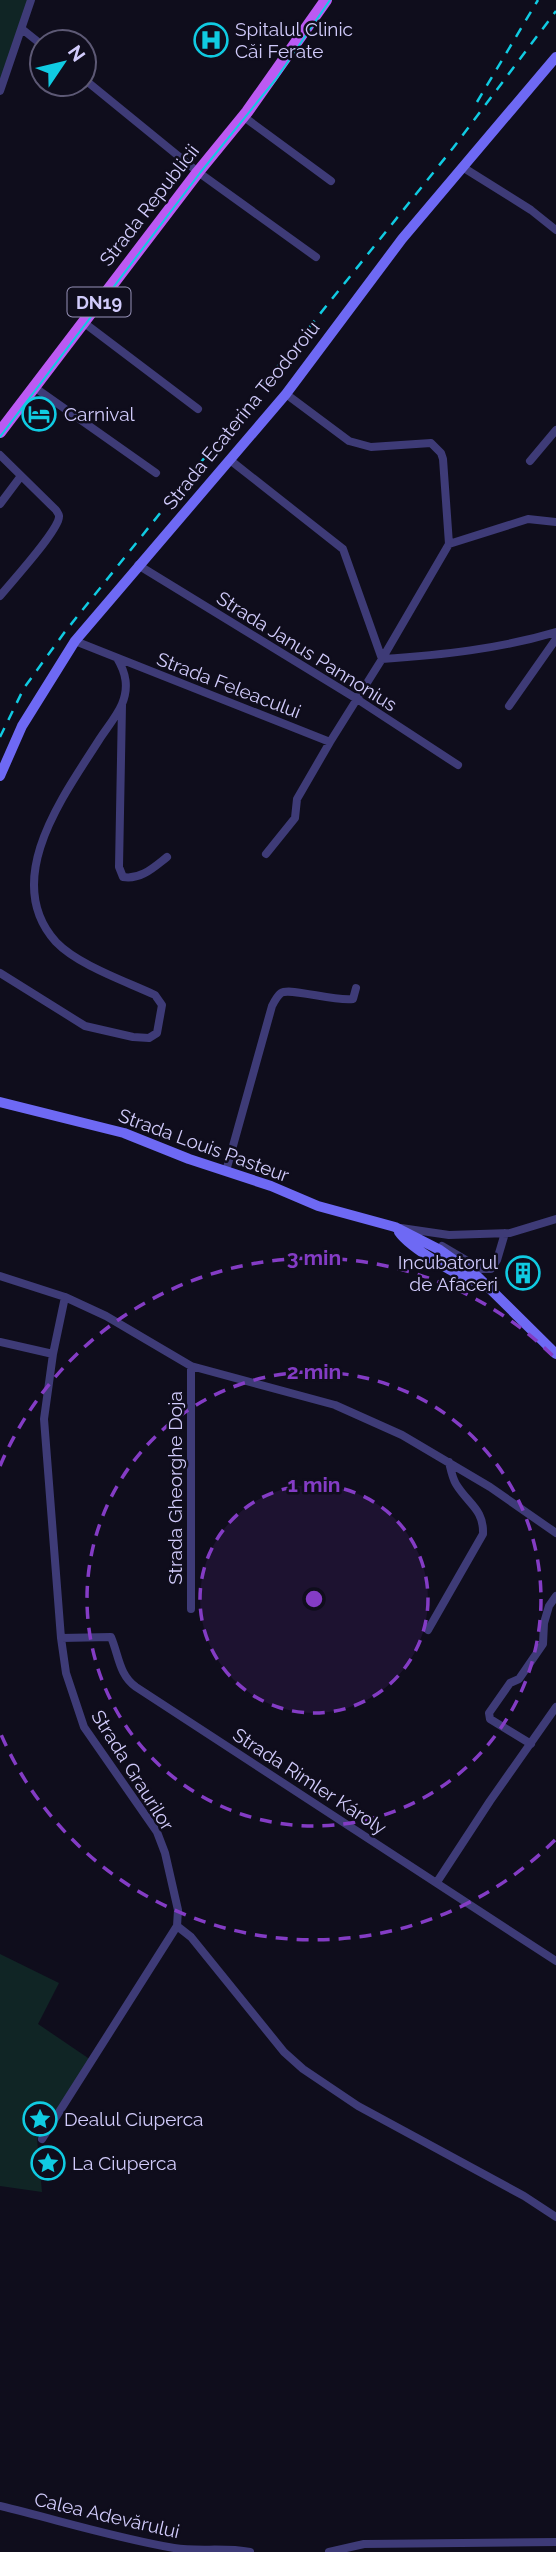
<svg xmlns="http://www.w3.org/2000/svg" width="556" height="2552" viewBox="0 0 556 2552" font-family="Raleway,sans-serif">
<rect width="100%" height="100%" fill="#0f0d1c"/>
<!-- green -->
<path fill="#102525" d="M0,0H31L0,93Z
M0,1954L59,1983L38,2024L91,2060L37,2139L42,2192L0,2186Z"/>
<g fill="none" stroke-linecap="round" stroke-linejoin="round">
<!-- street -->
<path stroke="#3e3b77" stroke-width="8" d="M22,29L42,45
M84,79L198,172L316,257
M0,91L31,0
M244,117L331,181
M464,168L531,210L556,230
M83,322L198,409
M34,387L156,473
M286,394L349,441L371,447L431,443L441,453L443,459L449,544L528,519L556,522
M0,455L56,510C59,515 60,515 58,521C50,540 14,579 0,596
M230,460L343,549L382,659C442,655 499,649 556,632
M530,461L556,430
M0,504L21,476
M138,565L357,699L458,765
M75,641L330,742
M122,705L119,867L123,877C141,880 154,867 167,857
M509,706L556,639
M266,854L295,818L297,799L330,742L382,659L449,544
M0,973L85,1026L133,1037L149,1038L157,1033L162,1005L155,995C125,981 78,965 56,942C0,880 64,795 99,740C106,729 117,716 122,704C129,687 126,673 117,658
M226,1171L272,1006C274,1002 277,996 281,993C290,987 335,1002 353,999L356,988
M401,1228L449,1235L510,1233L556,1219
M442,1246L481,1269H491L497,1260L505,1233
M0,1276L65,1297L106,1316L191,1366L335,1405L402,1435L490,1487L556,1533
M0,1342L53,1354
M191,1609V1366
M428,1630L483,1534C484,1509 468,1504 456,1484C452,1477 451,1470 449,1462
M61,1638L111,1637C119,1656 119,1675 136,1687L556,1961
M531,1744L490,1719L489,1713L510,1683L519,1679L543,1644L544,1623L549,1606L556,1596
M437,1882L490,1801L556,1707
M177,1926L191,1937L284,2052L303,2069L358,2106L524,2196L556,2217
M42,2139L177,1926L178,1910L165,1853L157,1832L84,1727L66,1673L61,1638L44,1419L53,1354L65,1297
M0,2506C58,2520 115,2538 174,2548C199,2552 224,2547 250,2552
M329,2552L364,2544L556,2542"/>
<!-- secondary -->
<path stroke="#6e69f4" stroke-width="10" d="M0,776L22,726L75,641L286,394L402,239L556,57
M0,1102L124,1133L189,1159L271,1186L318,1206L395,1227L440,1250L478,1277L556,1354
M399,1232C409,1247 464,1281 482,1283"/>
<!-- primary -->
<path stroke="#bc5af3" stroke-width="12" d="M0,432L198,172L247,112L326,0"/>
<!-- tram -->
<path stroke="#10cbe2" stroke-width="2" d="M0,437L200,173L276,79L330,0"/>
<!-- rail -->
<path stroke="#10cbe2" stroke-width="2.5" stroke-dasharray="10 9" stroke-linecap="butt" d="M477,102L538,0
M0,737L24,688L64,633L453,148L556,11"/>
</g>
<!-- distance rings -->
<circle cx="314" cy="1599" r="114" fill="#843cc5" fill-opacity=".12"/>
<g fill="none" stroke="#843cc5" stroke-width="3.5" stroke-dasharray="12 9">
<circle cx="314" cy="1599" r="114"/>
<circle cx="314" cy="1599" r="227"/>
<path d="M555 1840A341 341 0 0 1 0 1732M0 1466A341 341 0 0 1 555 1358"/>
</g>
<!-- icons -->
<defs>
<symbol id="hospital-ring" viewBox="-11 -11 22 22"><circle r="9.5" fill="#0f0d1c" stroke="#10cbe2" stroke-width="1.5"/><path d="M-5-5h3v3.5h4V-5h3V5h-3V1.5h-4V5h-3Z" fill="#10cbe2"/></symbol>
<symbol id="hotel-ring" viewBox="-11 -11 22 22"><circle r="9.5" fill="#0f0d1c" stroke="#10cbe2" stroke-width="1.5"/><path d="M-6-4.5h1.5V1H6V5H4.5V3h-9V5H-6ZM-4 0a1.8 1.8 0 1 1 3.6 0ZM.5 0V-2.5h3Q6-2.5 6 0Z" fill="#10cbe2"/></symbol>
<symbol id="building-ring" viewBox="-11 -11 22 22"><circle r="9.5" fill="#0f0d1c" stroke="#10cbe2" stroke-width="1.5"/><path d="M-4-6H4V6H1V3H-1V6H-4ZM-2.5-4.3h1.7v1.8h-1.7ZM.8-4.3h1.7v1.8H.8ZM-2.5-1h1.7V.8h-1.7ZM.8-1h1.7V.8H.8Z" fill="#10cbe2"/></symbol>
<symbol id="sight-ring" viewBox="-11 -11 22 22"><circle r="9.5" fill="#0f0d1c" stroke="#10cbe2" stroke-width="1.5"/><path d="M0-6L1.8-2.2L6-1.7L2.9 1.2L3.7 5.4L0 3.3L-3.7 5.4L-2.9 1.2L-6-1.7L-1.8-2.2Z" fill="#10cbe2"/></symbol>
</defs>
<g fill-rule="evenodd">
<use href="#hospital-ring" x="192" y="21" width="38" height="38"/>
<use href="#hotel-ring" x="20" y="395" width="38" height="38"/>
<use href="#building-ring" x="504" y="1254" width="38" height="38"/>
<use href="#sight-ring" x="21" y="2100" width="38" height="38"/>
<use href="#sight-ring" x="29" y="2144" width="38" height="38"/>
</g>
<g text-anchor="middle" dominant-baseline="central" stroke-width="5" stroke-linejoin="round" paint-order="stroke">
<!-- shield labels -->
<rect fill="#0f0d1c" stroke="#9792b8" stroke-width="2" x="67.5" y="287.5" width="63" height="29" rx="5"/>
<g font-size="18" font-weight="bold" fill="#d1cbfb">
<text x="99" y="302">DN19</text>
</g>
<!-- poi labels -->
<g font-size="19" fill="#d1cbfb" stroke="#0f0d1c" text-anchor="start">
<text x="235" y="29">Spitalul Clinic<tspan x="235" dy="22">Căi Ferate</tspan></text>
<text x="64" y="414">Carnival</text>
<text x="498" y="1262" text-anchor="end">Incubatorul<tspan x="498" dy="22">de Afaceri</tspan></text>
<text x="64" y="2119">Dealul Ciuperca</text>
<text x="72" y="2163">La Ciuperca</text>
</g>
<!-- street labels -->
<g font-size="19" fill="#d1cbfb" stroke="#0f0d1c">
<text transform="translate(149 205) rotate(-52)">Strada Republicii</text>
<text transform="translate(241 415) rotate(-51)">Strada Ecaterina Teodoroiu</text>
<text transform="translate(307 651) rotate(32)">Strada Janus Pannonius</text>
<text transform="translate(229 685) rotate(21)">Strada Feleacului</text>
<text transform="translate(204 1145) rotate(20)">Strada Louis Pasteur</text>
<text transform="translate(175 1488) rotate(-90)">Strada Gheorghe Doja</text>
<text transform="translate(133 1770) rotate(58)">Strada Graurilor</text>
<text transform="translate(310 1781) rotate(33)">Strada Rimler Károly</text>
<text transform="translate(107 2515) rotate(13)">Calea Adevărului</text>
</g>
</g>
<circle cx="314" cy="1599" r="10" fill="#843cc5" stroke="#0f0d1c" stroke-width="3.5"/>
<g font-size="21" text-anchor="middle" font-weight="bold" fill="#843cc5" stroke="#0f0d1c" stroke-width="5" stroke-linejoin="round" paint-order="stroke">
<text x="314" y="1265">3 min</text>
<text x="314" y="1379">2 min</text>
<text x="314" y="1492">1 min</text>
</g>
<!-- north arrow -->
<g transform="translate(63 63) rotate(55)"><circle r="33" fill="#0f0d1c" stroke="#5d5975" stroke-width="2"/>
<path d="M0-5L12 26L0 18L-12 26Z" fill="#10cbe2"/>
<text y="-10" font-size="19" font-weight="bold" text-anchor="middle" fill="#d1cbfb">N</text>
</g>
</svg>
